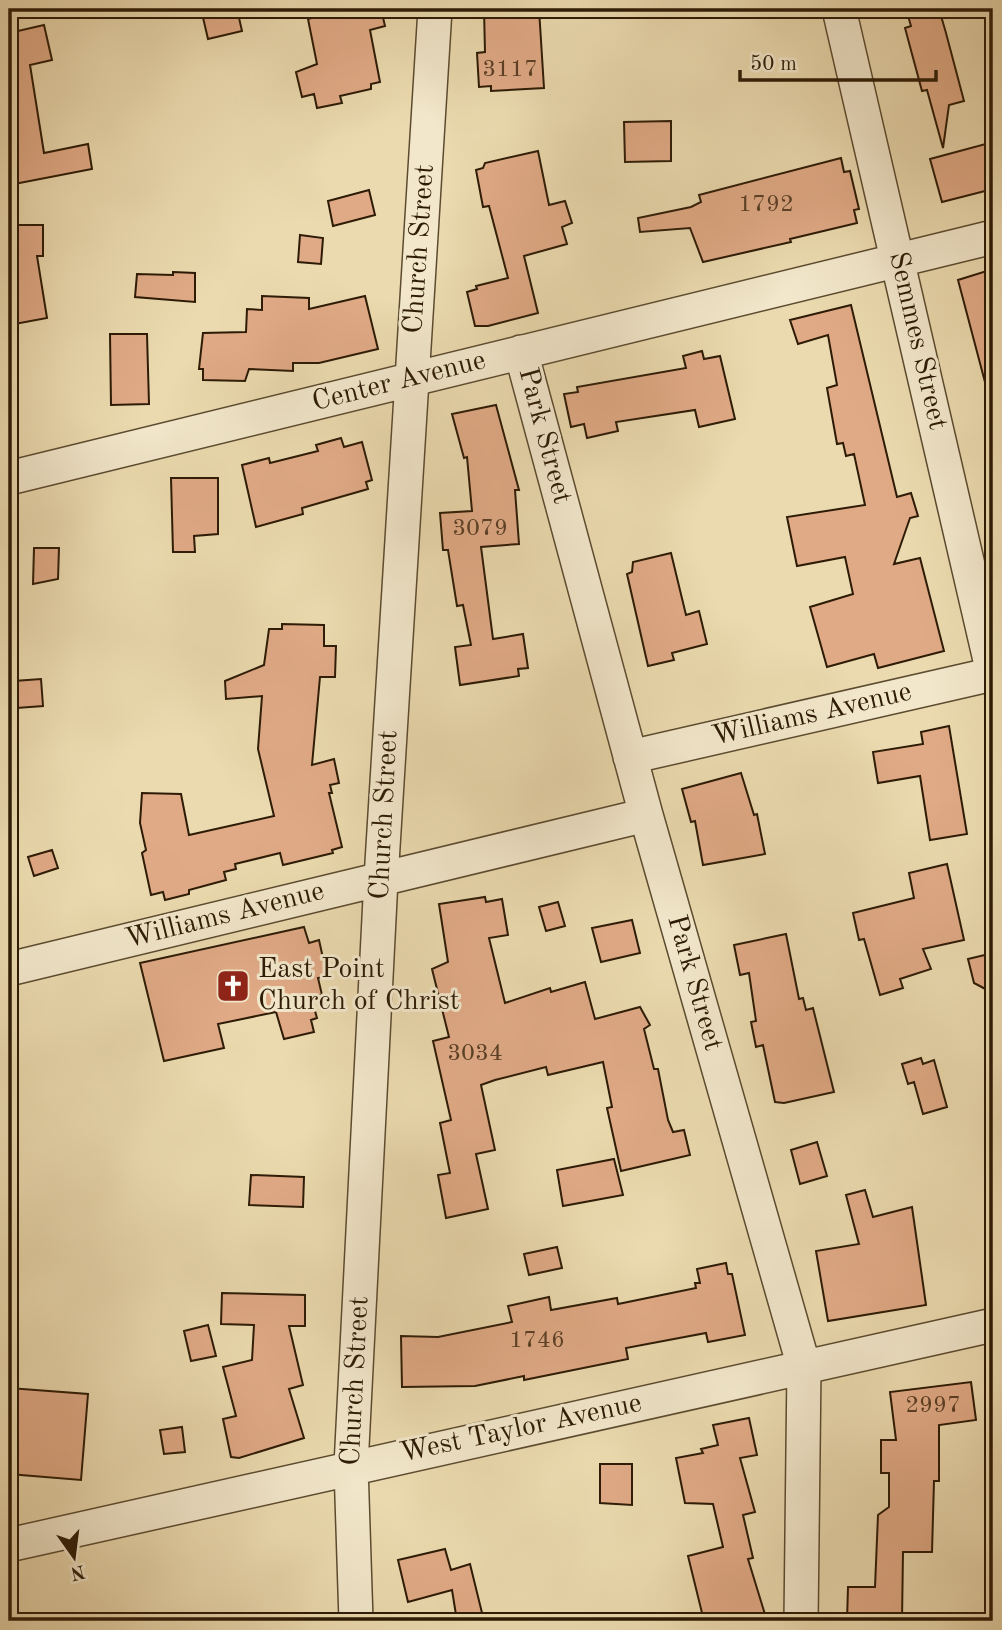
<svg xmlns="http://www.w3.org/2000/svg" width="1002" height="1630" viewBox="0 0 1002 1630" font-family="'Old Standard TT',serif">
<rect width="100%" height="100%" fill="#ebdaaf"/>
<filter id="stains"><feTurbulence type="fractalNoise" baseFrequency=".00286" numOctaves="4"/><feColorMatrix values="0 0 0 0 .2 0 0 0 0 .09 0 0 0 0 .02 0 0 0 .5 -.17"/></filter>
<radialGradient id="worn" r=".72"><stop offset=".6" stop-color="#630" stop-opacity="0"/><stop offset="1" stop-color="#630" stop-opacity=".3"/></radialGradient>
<!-- building -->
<path fill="#e0aa86" stroke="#2d1b06" stroke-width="2" d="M201,9H237L242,31L208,39Z
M317,9H381L385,26L370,30L380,82L371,84V89L340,96L342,103L317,108L314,94L302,97L296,72L317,64L308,19L319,16Z
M484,9H539L544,88L491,91V86L479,87L477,53L485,52Z
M906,9H939L946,33L964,101L949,105L943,148L927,90L922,91L912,54L905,28L911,26Z
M44,25L52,60L30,65L44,153L88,144L92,169L9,185V33Z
M671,121V161L625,162L624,122Z
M993,142V189L942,202L930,159Z
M538,151L549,205L565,201L572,223L562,227L567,244L524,256L538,313L488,326H475L467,292L477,289L476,286L508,278L489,206L483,207L476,170L483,168L485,163Z
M841,158L844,172L850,171L859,209L854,210L857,223L790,239L791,242L703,262L690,228L640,232L638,218L691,207L701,202L699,195Z
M369,190L375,215L333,226L328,201Z
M9,225H43V256H37L47,318L9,325Z
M300,235L323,238L321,264L298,262Z
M993,269V385L986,386L958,280Z
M173,272L195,273V302L135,297L137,274L173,275Z
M262,296L309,298V309L365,296L378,349L319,363H293V371L249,369L245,381L203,380V369H199L203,333L246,332L247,309L262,310Z
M851,305L897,497L911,493L918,516L910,518L894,564L920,558L944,651L878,668L874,654L827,667L810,607L853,594L845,557L797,566L787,517L865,505L854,454L846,456L843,443L837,444L827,388L837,385L828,335L798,344L790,320Z
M110,334H147L149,404L111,405Z
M702,351L704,359L720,356L735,419L699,427L695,410L616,422L618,431L587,438L584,424L571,427L564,394L578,392L577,387L686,368L683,356Z
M496,405L519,490H515L519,544L481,547L493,639L523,634L528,668L518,669L519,676L460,685L455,647L471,645L463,605L457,606L448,550H443L440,513L472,511L467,457L464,458L452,414Z
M341,438L344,447L362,442L372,480L366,482L368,489L302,508L303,514L256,527L242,465L269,458L270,463L318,451L316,445Z
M171,478H218V534L194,536L195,552H173Z
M34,548H59L58,579L33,584Z
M671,553L686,615L699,611L707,644L672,653L674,660L648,666L627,574L632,572L633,562Z
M282,624L324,625V646H336L335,677H320L312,765L334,759L339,783L330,785L332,793H329L342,847L332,850L333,853L283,865L280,853L235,864L236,869L224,872L226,880L189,890V894L165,900L163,892L151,895L142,853L146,850L140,823L142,793L181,794L189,835L274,816L258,749L262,696L226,699L225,681L264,665L269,629H282Z
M41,679L43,706L17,708L14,681Z
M949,726L967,834L930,840L920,776L878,783L873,752L923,744L921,732Z
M741,773L754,815L757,814L765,854L703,865L695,821L691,822L682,789Z
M52,850L58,868L34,876L28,857Z
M947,864L964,940L923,949L931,969L900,979L903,988L880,995L864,939L859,940L853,913L914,898L909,873Z
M485,897L486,902L502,899L508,935L489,938L505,1003L550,988L551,992L585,982L595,1019L640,1007L650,1025L644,1029L654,1069H658L668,1120L673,1132L684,1130L690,1155L621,1171L607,1108L612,1107L603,1062L548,1075L546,1067L495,1080L481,1085L495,1150L476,1154L488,1209L446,1218L438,1175L450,1173L440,1123L451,1120L433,1041L449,1037L432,969L448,962L439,904Z
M558,902L565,926L546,931L539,907Z
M632,920L640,953L601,962L592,928Z
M304,927L309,943L319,940L327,976L318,978L322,995L311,997L317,1018L311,1020L314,1032L284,1039L276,1012L218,1024L224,1048L164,1061L140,963Z
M786,934L799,999L803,998L806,1010L813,1008L834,1092L784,1103L775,1102L763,1045L756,1047L751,1022L756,1021L749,973L740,975L734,945Z
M993,953V993L974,983L968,959Z
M921,1058L923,1064L934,1060L947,1107L923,1114L914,1082L908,1084L902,1064Z
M817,1142L827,1176L800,1184L791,1150Z
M614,1159L623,1195L563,1206L557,1170Z
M251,1175L304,1177L303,1207L249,1205Z
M865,1190L873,1217L912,1207L926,1305L828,1321L816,1251L859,1244L846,1195Z
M557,1247L562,1268L529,1275L524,1254Z
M726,1263L728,1274H732L745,1335L708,1342L706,1333L626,1348L628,1359L524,1380V1376L475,1386L402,1387L401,1336L438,1337L512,1322L508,1306L549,1297L551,1310L617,1298L618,1304L696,1288L695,1283H700L697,1269Z
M222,1293L305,1295V1326H289L303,1385L289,1389L304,1438L239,1458L231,1457L223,1419L236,1416L223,1367L252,1360L254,1325L221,1324Z
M208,1325L216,1356L191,1361L184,1331Z
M971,1382L976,1420L939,1425V1481H934L932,1552H903L902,1621H847L848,1587H875L878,1515L889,1507V1473H881V1440H896L890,1392Z
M9,1388L88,1394L81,1480L9,1474Z
M749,1418L757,1455L740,1458L755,1512L743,1515L753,1558L748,1559L767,1621H704L688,1556L723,1547L713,1504L685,1503L676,1458L703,1453L701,1449L718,1445L713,1425Z
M182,1427L185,1452L164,1454L160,1430Z
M600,1464H632V1505L600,1503Z
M445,1549L451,1570L470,1564L484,1621H457L452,1590L408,1602L398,1560Z"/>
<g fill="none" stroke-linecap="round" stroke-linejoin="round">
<defs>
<path id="minor" d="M839,9L993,673
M521,352L646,815L804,1367L801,1621
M9,478L993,237
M630,757L993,674
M9,969L646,815
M9,1545L993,1325
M356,1621L351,1466L381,879L435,9"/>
</defs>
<!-- minor casing -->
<use href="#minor" stroke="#5c4b30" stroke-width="36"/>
<!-- minor -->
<use href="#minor" stroke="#f2e7cb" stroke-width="33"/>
</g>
<!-- icons -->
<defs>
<symbol id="church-square" viewBox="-11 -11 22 22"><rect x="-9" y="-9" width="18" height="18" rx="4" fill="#8f2418" stroke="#f2e7cb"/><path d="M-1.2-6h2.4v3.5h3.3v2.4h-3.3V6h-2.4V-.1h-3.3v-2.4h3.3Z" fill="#fff"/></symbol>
</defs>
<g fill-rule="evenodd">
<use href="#church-square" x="214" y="967" width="38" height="38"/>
</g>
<g text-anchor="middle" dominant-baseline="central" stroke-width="6" stroke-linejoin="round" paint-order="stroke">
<!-- number labels -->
<g font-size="24" fill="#5a3f26">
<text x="510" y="70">3117</text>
<text x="766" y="205">1792</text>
<text x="480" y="529">3079</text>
<text x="475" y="1054">3034</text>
<text x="537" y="1341">1746</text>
<text x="933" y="1406">2997</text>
</g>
<!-- street labels -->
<g font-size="28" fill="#2d1b06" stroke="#f2e7cb">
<text transform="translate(420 249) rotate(-86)">Church Street</text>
<text transform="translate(917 341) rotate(77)">Semmes Street</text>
<text transform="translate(399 382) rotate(-14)">Center Avenue</text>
<text transform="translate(544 436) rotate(75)">Park Street</text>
<text transform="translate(812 715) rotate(-13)">Williams Avenue</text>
<text transform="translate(385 815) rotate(-87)">Church Street</text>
<text transform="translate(225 916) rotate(-14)">Williams Avenue</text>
<text transform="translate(694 983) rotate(74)">Park Street</text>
<text transform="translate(356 1381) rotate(-87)">Church Street</text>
<text transform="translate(521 1429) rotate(-12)">West Taylor Avenue</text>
</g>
<!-- poi labels -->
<g font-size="28" fill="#2d1b06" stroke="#f2e7cb" text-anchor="start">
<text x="258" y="970">East Point<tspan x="258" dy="32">Church of Christ</tspan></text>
</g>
</g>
<!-- margin -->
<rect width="1002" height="1630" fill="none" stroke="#ebdaaf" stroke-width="35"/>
<rect x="10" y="10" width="981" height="1609" fill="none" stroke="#2d1b06" stroke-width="3.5"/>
<rect x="18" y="18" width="967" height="1595" fill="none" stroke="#2d1b06" stroke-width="2"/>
<!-- north arrow -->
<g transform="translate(74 1557) rotate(166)" stroke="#f2e7cb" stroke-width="5" paint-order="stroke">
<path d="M0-5L12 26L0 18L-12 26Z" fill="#2d1b06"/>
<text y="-10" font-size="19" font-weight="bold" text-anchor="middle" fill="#2d1b06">N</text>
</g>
<!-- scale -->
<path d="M740 70v10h196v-10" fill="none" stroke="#2d1b06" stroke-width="3.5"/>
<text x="750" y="70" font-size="21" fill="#2d1b06" stroke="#f2e7cb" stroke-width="5" paint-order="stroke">50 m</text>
<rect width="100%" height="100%" filter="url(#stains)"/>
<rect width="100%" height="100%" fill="url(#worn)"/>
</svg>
